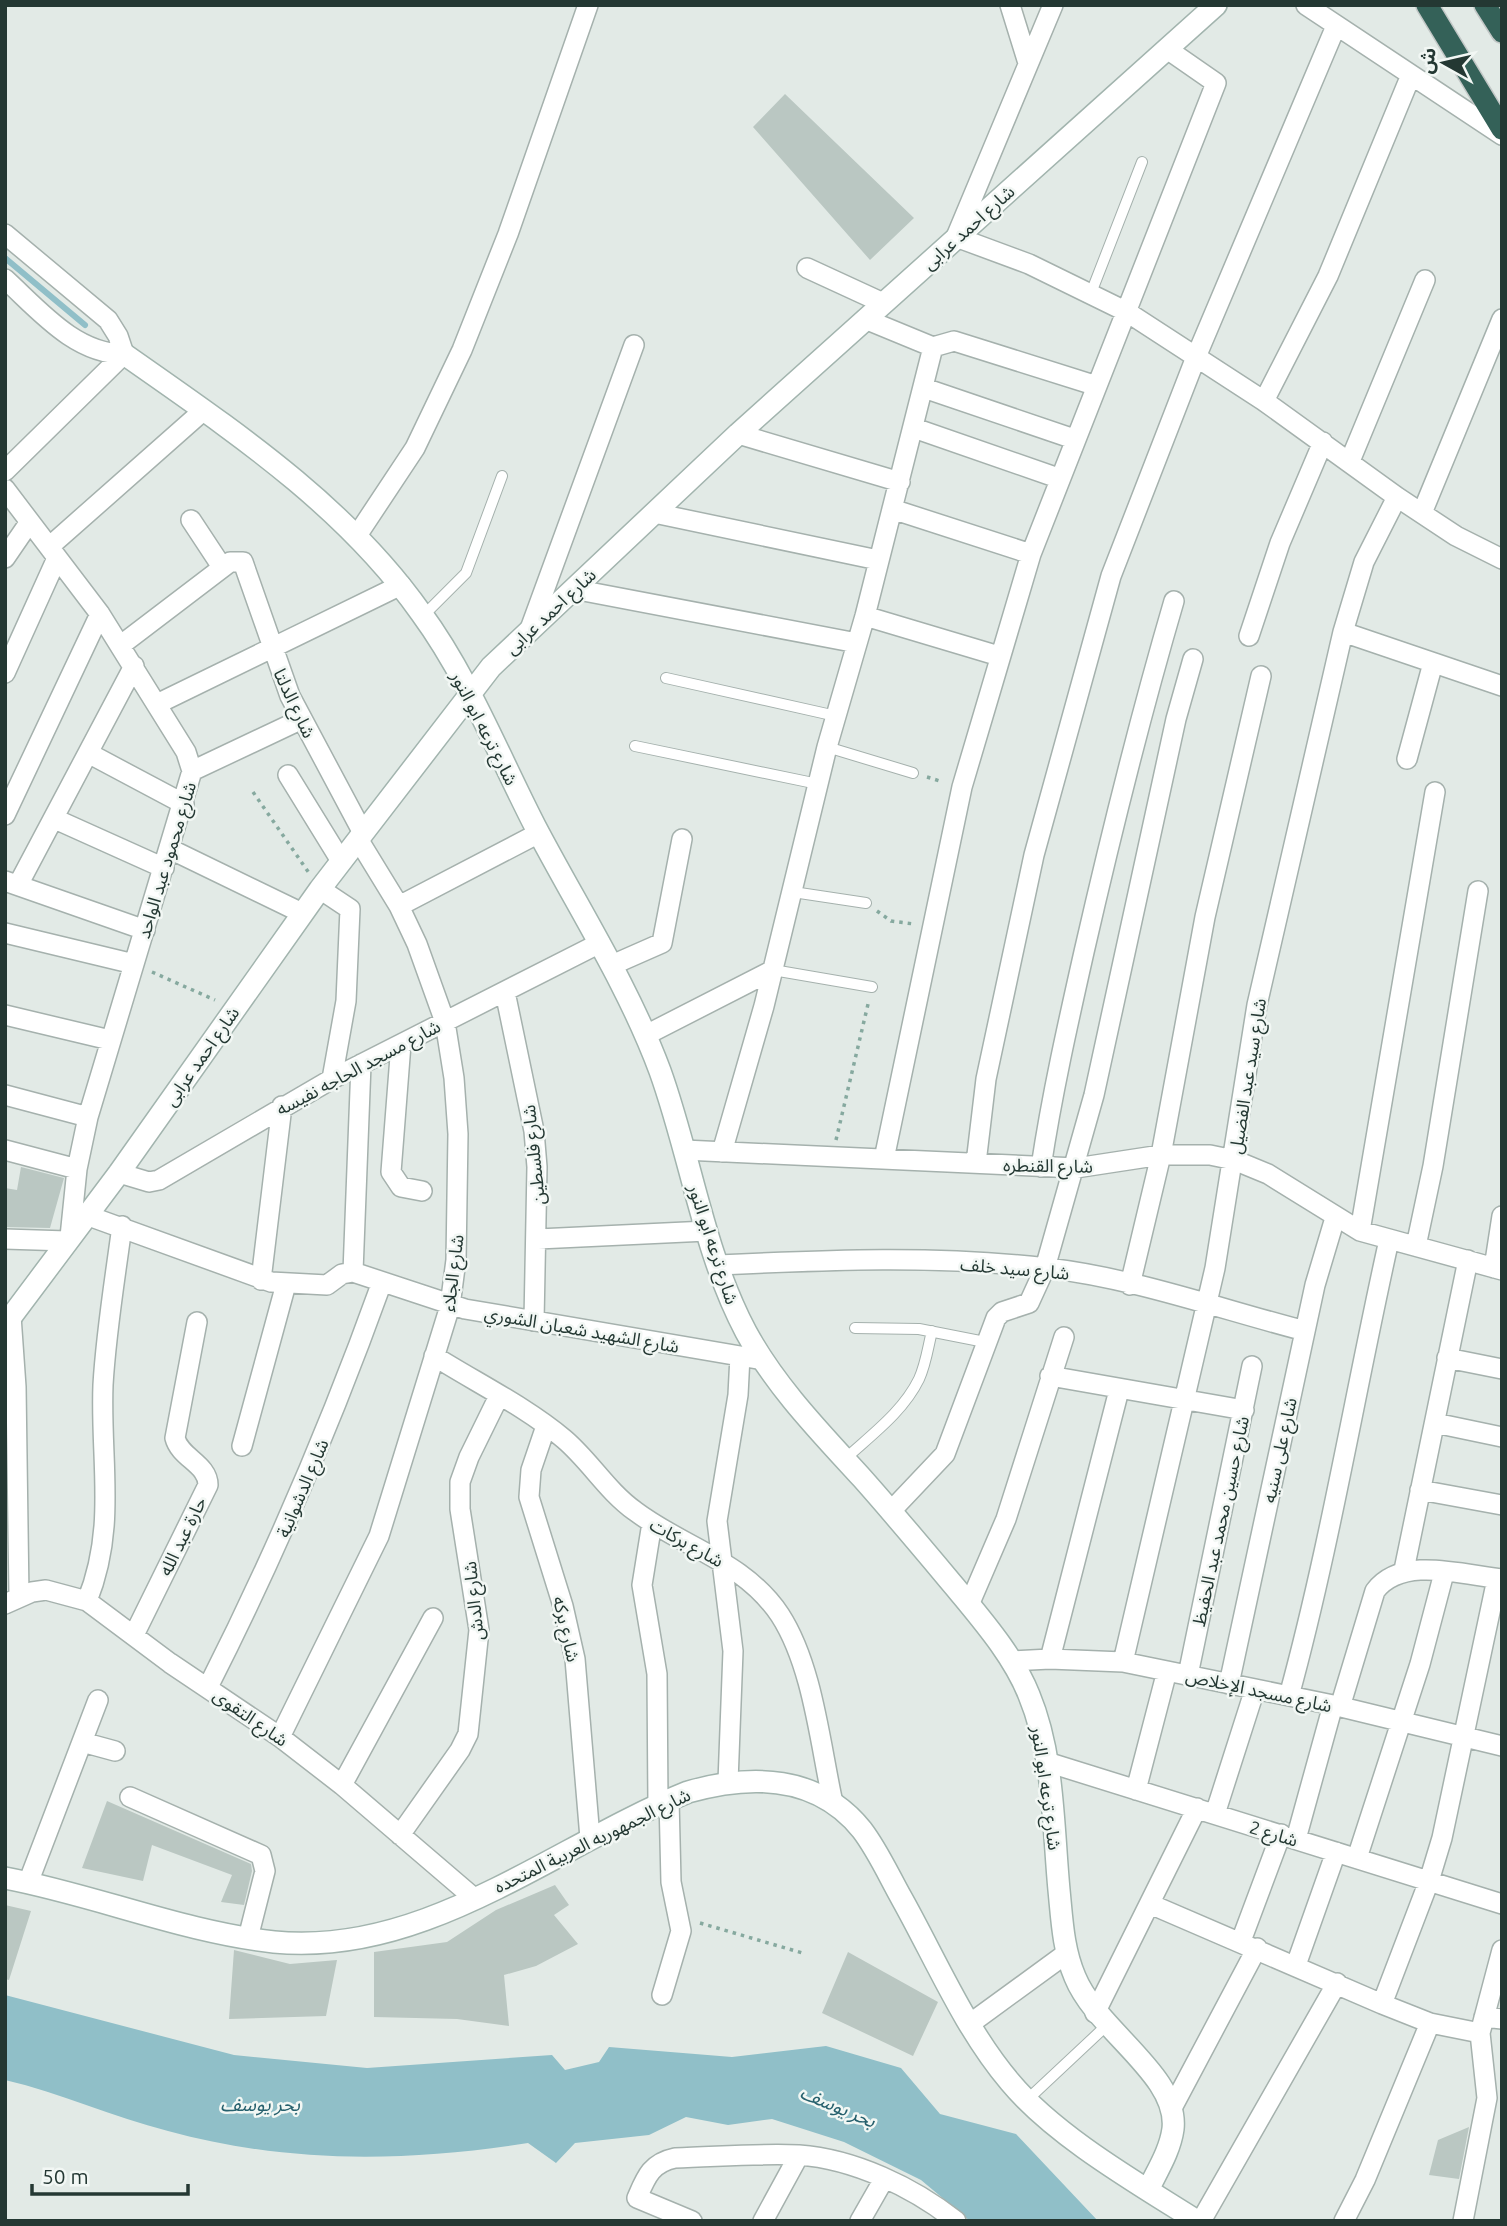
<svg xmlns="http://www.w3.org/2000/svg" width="1507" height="2226" viewBox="0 0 1507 2226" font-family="Ubuntu,'Noto Sans Arabic',sans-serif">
<rect width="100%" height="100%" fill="#e2eae6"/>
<!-- water -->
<path fill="#90bfc8" d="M5,1995L234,2055L367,2068L552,2055L565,2070L599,2062L609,2047L732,2057L826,2046L901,2068L940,2114L1016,2134L1098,2221H970L921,2180L844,2142L772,2119L728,2125L686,2117L649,2135L575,2143L556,2163L528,2143C405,2162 290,2164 168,2131C113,2117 61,2093 5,2080Z"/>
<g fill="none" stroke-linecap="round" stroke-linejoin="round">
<!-- stream -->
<path stroke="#90bfc8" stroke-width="6" d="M5,258L85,325"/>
</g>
<!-- building -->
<path fill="#bac7c2" d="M785,94L914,218L870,260L753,127Z
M21,1167L64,1178L50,1228L5,1227V1188L17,1190Z
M107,1801L251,1864L252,1871L244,1905L221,1902L232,1875L152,1845L143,1881L82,1868Z
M555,1885L569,1905L554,1915L578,1944L536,1966L504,1975L509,2026L457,2019L374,2017V1952L447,1942L496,1910Z
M5,1905L31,1911L9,1980L5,1979Z
M234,1950L290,1964L337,1960L326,2016L229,2019Z
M848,1952L938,2002L913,2056L822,2013Z
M1469,2127L1459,2179L1429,2175L1438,2140Z"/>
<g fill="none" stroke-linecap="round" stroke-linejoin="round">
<defs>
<path id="lane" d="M1091,293L1142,162
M424,615L466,573L502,476
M666,678L836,716
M635,746L818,784
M827,747L913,773
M793,892L866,903
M773,970L872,987
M855,1328L919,1329L985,1342
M845,1459C871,1435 903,1412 919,1379C926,1364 928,1347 932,1331
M1027,2100L1106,2026"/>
<path id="street" d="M1010,5L1028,63
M1053,5L956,237L1029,264L1127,312L1264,401L1397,497L1456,536L1502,559
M1306,5L1502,135
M5,234L108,320L118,336L124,354
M807,268L883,303
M5,279C39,310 75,354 124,354
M865,319L933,347L954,341L1097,386
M924,388L1074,439
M1264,401L1328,276L1411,75
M914,428L1058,478
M738,434L900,482
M1350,461L1425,280
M5,471L124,354
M5,489L100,614L186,752L192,771L88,1117L77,1169L70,1237
M892,509L1031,554
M654,513L878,560
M1422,513L1502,319
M191,520L222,567
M356,537L415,448L462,350L508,234L588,5
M49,547L204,410
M5,558L29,523
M573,589L857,643
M865,616L999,656
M530,629L634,345
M1343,632L1502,686
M1249,636L1280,543L1323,442
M121,645L230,562H243L290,696L363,833
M5,673L57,558
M157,704L401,585
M90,754L184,804
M1407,759L1433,663
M192,771L300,720
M288,775L341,861
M5,815L100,614
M55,819L164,868
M170,849L302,913
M5,881L145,930
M18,885L134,666
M320,889L350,909L346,1001L332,1079
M399,906L539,833
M5,933L134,964
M612,965L662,943L682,839
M505,992L534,1131L537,1167L534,1321
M5,1015L110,1040
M646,1035L773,970
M401,1044L391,1172L401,1187L422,1191
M5,1095L88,1117
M5,1150L77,1169
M684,1150L1076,1168L1161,1155H1210L1234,1160L1268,1174L1360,1231L1502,1270
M722,1152L764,1006L827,747L865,616L933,347
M884,1159L962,787L1031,554L1216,83L1167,49
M976,1163L986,1079L1034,855L1111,576L1196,357L1336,26
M1041,1167C1052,1094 1068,1023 1084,952C1111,834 1140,717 1174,601
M119,1173L149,1182L159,1180L332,1079L600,943
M86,1215L271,1282L327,1285L342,1274L353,1272L465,1309L763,1360
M1360,1231L1435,792
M5,1239L67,1241
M538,1239L707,1231
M1416,1246L1433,1166L1478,891
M718,1265C826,1260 938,1255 1047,1268C1134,1278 1220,1309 1305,1331
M1494,1268L1502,1216
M353,1272L361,1064
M261,1280L282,1106
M1130,1285L1161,1155L1205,917L1261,676
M11,1316L16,1387L19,1597
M434,1356C477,1383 526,1407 564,1439C590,1461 607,1491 635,1511C684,1548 744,1561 780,1615C813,1666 820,1744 833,1803
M1447,1358L1502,1369
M1050,1376L1244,1410
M1435,1423L1502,1437
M546,1426L531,1470L529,1497L563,1606L575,1659L590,1838
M242,1446L286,1284
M1420,1490L1502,1505
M891,1511L945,1454L996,1318L1002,1312L1029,1303L1045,1268L1094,1095L1176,719L1193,659
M652,1523L642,1585L657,1674L658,1805
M1404,1570L1468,1260
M87,1601C117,1527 100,1461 103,1385C106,1332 115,1279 122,1226
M5,1604L32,1592L46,1590L87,1601L170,1663L280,1737L342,1785L474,1898
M969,1605L1006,1519L1064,1337
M134,1635L208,1485C208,1464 180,1458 175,1438L197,1322
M1050,1659L1119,1390
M1012,1661L1050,1659L1123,1662L1333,1705L1502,1746
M1123,1662L1215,1268L1257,1005L1343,632L1364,562L1397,497
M1188,1675L1252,1366
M1229,1684L1315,1285L1335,1218
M208,1687C275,1555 332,1421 382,1282
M1289,1696C1330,1546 1355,1392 1389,1240
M1340,1707L1375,1591C1402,1555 1463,1575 1502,1579
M280,1737L379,1536L450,1306L456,1260L458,1134L454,1078L445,1022L417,944L399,906L358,839
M82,1742L115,1751
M1047,1762L1502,1904
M728,1782L733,1651L717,1521L738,1395L740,1356
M342,1785L433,1618
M1136,1790L1167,1671
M130,1797L261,1855L265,1871L248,1938
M1215,1814L1255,1689
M400,1835L460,1750L468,1734L479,1630L460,1509V1482L469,1457L499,1396
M1296,1839L1333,1705
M1357,1858L1420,1664L1444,1573
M28,1883L98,1700
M1150,1904L1382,2004L1430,2023L1480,2033
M1241,1941L1281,1834
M1296,1965L1336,1852
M662,1995L681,1931L671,1882L669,1799
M1382,2004L1429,1881L1442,1838L1497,1579
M1095,2013L1197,1808
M1484,2017L1502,2019
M971,2023L1067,1953
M1172,2108L1257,1948
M692,2221L637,2198C646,2177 651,2163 675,2158C716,2157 758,2153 799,2155C854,2159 913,2187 956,2221
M763,2221L799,2155
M860,2221L884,2179
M1201,2221L1337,1983
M1344,2221L1365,2180L1430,2023
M1463,2221L1487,2098L1480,2033L1502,1950"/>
<path id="secondary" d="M124,354C232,430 344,504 421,613C468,677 499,756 535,826C578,908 628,985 660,1071C691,1157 703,1251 746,1332C776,1387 820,1432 862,1478C894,1514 924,1550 955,1587C982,1620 1013,1655 1029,1695C1054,1755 1053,1826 1059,1890C1062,1920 1063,1949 1075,1977C1097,2031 1179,2075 1173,2129C1170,2151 1157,2171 1148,2190
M5,1325L119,1173L320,889L491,667L738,434L1216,5
M5,1878C95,1895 183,1932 274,1942C426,1957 554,1846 688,1792C751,1774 818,1775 862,1830C878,1851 889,1876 902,1899C936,1960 965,2029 1010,2082C1055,2136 1137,2183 1197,2221"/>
<path id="highway" d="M1427,5L1502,129
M1485,5L1502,32"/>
</defs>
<!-- lane casing -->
<use href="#lane" stroke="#a5b1ad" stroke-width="12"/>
<!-- street casing -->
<use href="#street" stroke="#a5b1ad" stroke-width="22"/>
<!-- secondary casing -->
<use href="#secondary" stroke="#a2b4ae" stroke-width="24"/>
<!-- highway casing -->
<use href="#highway" stroke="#c2c7c6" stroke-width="24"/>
<!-- path -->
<path stroke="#86a99f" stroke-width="3.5" stroke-dasharray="3.5 5" stroke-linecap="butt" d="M927,777L943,782
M253,792L309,873
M877,911L891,921L914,924
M152,972L215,1000
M836,1140L869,1000
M700,1923L806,1954"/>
<!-- lane -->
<use href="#lane" stroke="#fff" stroke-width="10"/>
<!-- street -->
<use href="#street" stroke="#fff" stroke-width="19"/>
<!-- secondary -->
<use href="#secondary" stroke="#fff" stroke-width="21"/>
<!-- highway -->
<use href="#highway" stroke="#346158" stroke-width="21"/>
</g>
<g text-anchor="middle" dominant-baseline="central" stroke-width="5" stroke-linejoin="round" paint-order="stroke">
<!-- street labels -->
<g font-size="18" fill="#243833" stroke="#f2f7f4">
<text transform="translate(968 227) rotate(-42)">شارع احمد عرابى</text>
<text transform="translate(550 611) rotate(-43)">شارع احمد عرابى</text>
<text transform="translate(295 703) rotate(65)">شارع الدلتا</text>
<text transform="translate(485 728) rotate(63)">شارع ترعه ابو النور</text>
<text transform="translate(166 860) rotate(-73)">شارع محمود عبد الواحد</text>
<text transform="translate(201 1056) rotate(-55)">شارع احمد عرابى</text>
<text transform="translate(358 1067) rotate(-28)">شارع مسجد الحاجه نفيسه</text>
<text transform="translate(1247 1076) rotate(-81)">شارع سيد عبد الفضيل</text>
<text transform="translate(533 1155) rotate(-96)">شارع فلسطين</text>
<text transform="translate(1048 1165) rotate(1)">شارع القنطره</text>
<text transform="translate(714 1244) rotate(72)">شارع ترعه ابو النور</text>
<text transform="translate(1015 1268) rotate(5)">شارع سيد خلف</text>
<text transform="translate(452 1273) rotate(-83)">شارع الجلاء</text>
<text transform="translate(582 1329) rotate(10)">شارع الشهيد شعبان الشوري</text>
<text transform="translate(1279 1450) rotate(-78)">شارع على سنيه</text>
<text transform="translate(302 1488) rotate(-67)">شارع الدشوانية</text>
<text transform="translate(1220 1521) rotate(-78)">شارع حسين محمد عبد الحفيظ</text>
<text transform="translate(182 1536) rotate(-64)">حارة عبد الله</text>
<text transform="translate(687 1542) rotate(29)">شارع بركات</text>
<text transform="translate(473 1601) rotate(-96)">شارع الدش</text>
<text transform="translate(567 1629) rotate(77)">شارع بركه</text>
<text transform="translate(1259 1690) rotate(12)">شارع مسجد الإخلاص</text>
<text transform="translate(251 1717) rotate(35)">شارع التقوى</text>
<text transform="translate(1047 1788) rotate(82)">شارع ترعه ابو النور</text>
<text transform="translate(1274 1833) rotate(17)">شارع 2</text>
<text transform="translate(592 1840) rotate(-26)">شارع الجمهوريه العربية المتحده</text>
</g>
<!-- water labels -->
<g font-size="19" font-style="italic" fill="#26606d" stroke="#f2f7f4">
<text x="260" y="2104">بحر يوسف</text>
<text transform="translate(838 2106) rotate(23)">بحر يوسف</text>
</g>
</g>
<!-- border -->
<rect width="1507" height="2226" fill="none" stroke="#243833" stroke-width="14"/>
<!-- north arrow -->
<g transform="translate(1444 63) rotate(278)" stroke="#f2f7f4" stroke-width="5" paint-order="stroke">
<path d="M0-5L12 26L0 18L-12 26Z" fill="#243833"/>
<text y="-10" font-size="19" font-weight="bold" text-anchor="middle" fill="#243833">ش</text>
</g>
<!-- scale -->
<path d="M32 2184v10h156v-10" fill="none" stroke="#243833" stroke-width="3.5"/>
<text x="42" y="2184" font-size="21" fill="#243833" stroke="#f2f7f4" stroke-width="5" paint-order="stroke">50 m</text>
</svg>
